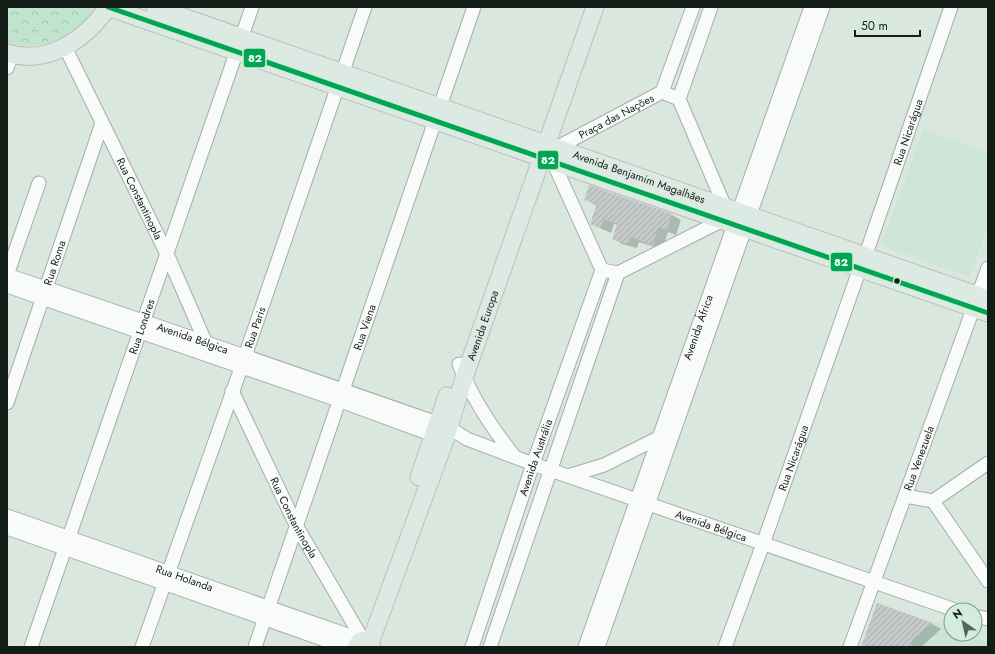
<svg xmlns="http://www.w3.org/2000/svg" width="995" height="654" viewBox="0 0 995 654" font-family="Jost,sans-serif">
<defs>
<pattern id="forest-crowns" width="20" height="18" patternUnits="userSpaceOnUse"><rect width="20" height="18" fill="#c0e4cd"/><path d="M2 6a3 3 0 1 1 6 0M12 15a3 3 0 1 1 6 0" fill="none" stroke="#a4c3af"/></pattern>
<pattern id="building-hatch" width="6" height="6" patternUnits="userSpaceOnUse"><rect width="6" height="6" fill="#c5c9ca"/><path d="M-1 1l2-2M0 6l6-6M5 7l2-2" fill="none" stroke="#a8acad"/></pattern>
</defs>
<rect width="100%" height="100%" fill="#d9e7de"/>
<!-- built -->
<path fill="#cce5d6" d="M924,130L988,153V227L969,277L881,245Z
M877,603L933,623L936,621L951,627V634H968L986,642L988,640V647H861Z"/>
<!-- forest -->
<path fill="url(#forest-crowns)" d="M7,7H95C75,38 43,52 7,43Z"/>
<!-- shadow -->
<path fill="#0003" d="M590,186L672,215L681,220L676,235L668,232L662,249L639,242L637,248L622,244L613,238L618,225L614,224L611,233L591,224L597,206L585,199Z
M877,605L932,624L941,629L921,647H862Z"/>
<!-- building -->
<path fill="url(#building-hatch)" d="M589,185L672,214L667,230L658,227L653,245L630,237L627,244L612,239L617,224L604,219L601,228L590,224L597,204L584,200Z
M877,603L933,623L912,640L911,647H861Z"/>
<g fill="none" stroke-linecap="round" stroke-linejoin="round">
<defs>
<g id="minor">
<path id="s1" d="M65,47L167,254L205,341L203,346"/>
<path d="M7,68L12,54"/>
<path d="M662,92L693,7"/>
<path d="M679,99L711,7"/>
<path id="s2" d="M556,148L662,92L679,99L725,207"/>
<path d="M553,162L602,270L618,273L721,221"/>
<path id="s3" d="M865,257L951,7"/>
<path id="s4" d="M7,275C151,323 294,373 437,423L448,427L467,439L533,464L955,610"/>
<path d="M7,275L39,183"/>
<path d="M7,286L338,400L441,438"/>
<path d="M459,364C471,397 492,428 514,456"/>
<path id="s5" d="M232,391L296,525L363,640"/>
<path id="s6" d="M7,403L102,123"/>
<path d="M568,476L604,465L664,435"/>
<path d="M905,496L933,501L988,581"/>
<path d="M933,501L988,463"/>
<path id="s7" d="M7,516L362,640"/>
<path d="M7,528L345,647"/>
<path d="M975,616L988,619"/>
<path id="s8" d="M31,647L252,7"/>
<path id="s9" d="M142,647L241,368L365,7"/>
<path id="s10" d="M255,647L474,7"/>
<path id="s11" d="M472,647L533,464L602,270"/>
<path d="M490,647L618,273"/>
<path id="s12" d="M585,647L811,7"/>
<path d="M598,647L823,7"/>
<path id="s13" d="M725,647L763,544L860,268"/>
<path id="s14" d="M850,647L988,268"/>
</g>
<g id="major">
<path d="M108,7L988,313"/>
<path id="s15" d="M155,7L988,299"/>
<path d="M7,53C48,66 86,39 108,7"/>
<path d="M419,477L447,396"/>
<path id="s16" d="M370,643L445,440L464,378L595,7"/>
<path d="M356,647L360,641L365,640L370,643L372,647"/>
</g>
</defs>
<!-- minor casing -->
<use href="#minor" stroke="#a4aea8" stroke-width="15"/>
<!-- major casing -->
<use href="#major" stroke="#b9c0bc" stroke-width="19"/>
<!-- minor -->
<use href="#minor" stroke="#f9fbfa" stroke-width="13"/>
<!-- major -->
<use href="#major" stroke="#dde9e3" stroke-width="17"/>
<defs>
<path id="bus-1" d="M108,7L988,313"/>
</defs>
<!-- bus-1 casing -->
<use href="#bus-1" stroke="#d3eddc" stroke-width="8"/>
<!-- bus-1 -->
<use href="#bus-1" stroke="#00a651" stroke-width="5"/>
</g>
<!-- markers -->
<circle fill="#131d17" stroke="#d3eddc" stroke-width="1.5" cx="897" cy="281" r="3.5"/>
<g text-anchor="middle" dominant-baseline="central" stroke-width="4" stroke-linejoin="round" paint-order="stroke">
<!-- street labels -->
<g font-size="11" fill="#131d17" stroke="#d3eddc">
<text stroke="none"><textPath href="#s2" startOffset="68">Praça das Nações</textPath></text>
<text stroke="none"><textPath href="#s3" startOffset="132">Rua Nicarágua</textPath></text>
<text stroke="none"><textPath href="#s15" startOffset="513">Avenida Benjamim Magalhães</textPath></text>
<text stroke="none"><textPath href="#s1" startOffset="169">Rua Constantinopla</textPath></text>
<text stroke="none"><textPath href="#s6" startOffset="148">Rua Roma</textPath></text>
<text stroke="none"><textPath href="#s16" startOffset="337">Avenida Europa</textPath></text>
<text stroke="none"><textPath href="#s8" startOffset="339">Rua Londres</textPath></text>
<text stroke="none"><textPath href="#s9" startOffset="339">Rua Paris</textPath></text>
<text stroke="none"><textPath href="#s10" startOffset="338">Rua Viena</textPath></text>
<text stroke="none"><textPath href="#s12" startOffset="339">Avenida África</textPath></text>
<text stroke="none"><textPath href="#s4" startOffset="196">Avenida Bélgica</textPath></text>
<text stroke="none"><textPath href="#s11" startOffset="200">Avenida Austrália</textPath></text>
<text stroke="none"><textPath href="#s13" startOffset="201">Rua Nicarágua</textPath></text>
<text stroke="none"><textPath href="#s14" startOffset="201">Rua Venezuela</textPath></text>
<text stroke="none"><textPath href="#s5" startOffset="141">Rua Constantinopla</textPath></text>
<text stroke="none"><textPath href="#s4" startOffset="748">Avenida Bélgica</textPath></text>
<text stroke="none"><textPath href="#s7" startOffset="188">Rua Holanda</textPath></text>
</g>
</g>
<g stroke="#d3eddc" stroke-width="1.5">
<rect x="243" y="48" width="23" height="20" rx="4" fill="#00a651"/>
<rect x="537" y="150" width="22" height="20" rx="4" fill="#00a651"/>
<rect x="830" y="252" width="23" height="20" rx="4" fill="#00a651"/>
</g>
<g font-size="11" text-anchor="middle" font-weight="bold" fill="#fff">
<text x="255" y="62">82</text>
<text x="548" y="164">82</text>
<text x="841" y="266">82</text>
</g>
<!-- border -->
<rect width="995" height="654" fill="none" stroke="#131d17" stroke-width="16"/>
<!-- north arrow -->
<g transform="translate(963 622) rotate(326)"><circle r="19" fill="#d3eddc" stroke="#869a8d"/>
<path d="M0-3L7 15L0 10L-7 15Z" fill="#58645d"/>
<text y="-6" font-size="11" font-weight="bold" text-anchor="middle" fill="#131d17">N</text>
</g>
<!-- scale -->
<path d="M855 30v6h65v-6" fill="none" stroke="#131d17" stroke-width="2"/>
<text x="861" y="30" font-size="12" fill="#131d17" stroke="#d3eddc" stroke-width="3" paint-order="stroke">50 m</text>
</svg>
